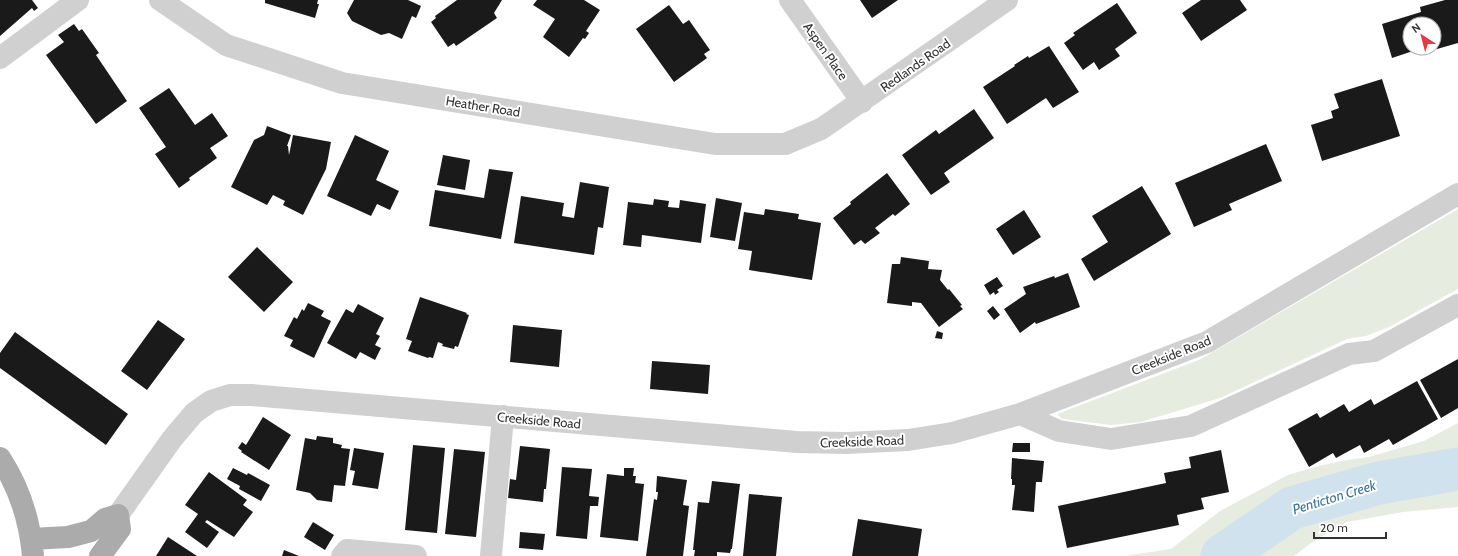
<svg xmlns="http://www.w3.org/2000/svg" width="1458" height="556" viewBox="0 0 1458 556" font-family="Cabin,sans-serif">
<rect width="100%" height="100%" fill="#fff"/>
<!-- green -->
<path fill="#e6ecdf" d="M1458,209V289L1389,327L1366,336L1347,339L1220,398L1141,422L1111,425L1062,419L1057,414L1199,360Z
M1458,423V507L1403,512L1347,522L1318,538L1294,556H1125L1171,549L1220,511L1288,475L1315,467L1342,461L1369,457L1424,441Z"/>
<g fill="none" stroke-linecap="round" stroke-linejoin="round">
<!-- river -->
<path stroke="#cfe2ee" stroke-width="43" d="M1222,556L1292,508L1379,483L1458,469"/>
</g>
<!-- building -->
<path fill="#1a1a1a" d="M0,0H32L38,8L34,11L32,8L0,36Z
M265,0H318L317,4H319L315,18L265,3Z
M354,0H408L421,6L416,18L412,16L402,39L389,33L381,35L352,21L347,13Z
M457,0H502L494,13L497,18L456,46L454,43L448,47L431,22L436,18L435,16Z
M537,0H584L600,10L586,31L589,33L585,39L583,38L569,57L543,37L555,19L533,5Z
M860,0H898L872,18Z
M1201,0H1240L1247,10L1201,41L1182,13Z
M1445,0H1458V43L1437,49L1436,44L1434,45V24H1410V48H1422L1392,58L1382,24L1421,12L1420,7Z
M1117,3L1137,33L1115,49L1120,56L1099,70L1094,62L1083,70L1064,43L1075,35L1073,33Z
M669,5L683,24L689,20L710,50L704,54L707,58L674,82L636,29Z
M74,24L79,31L82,29L99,53L96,55L127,101L96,124L46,55L64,42L58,35Z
M1049,46L1079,92L1053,108L1046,98L1007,124L983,87L1015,66L1014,65L1028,56L1029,58Z
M1382,79L1400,136L1322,161L1311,125L1333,118L1331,111L1339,108L1334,94Z
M169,88L195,125L212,113L228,136L210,148L217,158L189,178L190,180L179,188L155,154L166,147L139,108Z
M974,109L994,138L944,173L950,182L931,195L902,155L936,130L939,134Z
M267,126L291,135L287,146H288L289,155L293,135L331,142L326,169L303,215L283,205L285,201L273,195L267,205L231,187L254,140L264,135Z
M355,135L389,151L376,180L399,191L390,210L377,204L371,216L327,196Z
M1266,144L1282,181L1229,204L1232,210L1194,227L1175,183Z
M443,155L470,160L465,190L437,185Z
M489,169L513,172L501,239L429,226L435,190L484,198Z
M887,173L910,204L895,216L893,214L875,228L880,233L865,244L861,240L854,245L833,218L851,204L850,202Z
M580,182L609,187L603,228L598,227L594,255L514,243L521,196L564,203L562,216L574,218Z
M1142,186L1171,234L1094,281L1081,259L1108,242L1092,216Z
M716,198L742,203L735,241L710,237Z
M654,199L669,201L668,207L679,208L680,200L706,204L701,243L642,235L641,247L623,245L628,202L653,205Z
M765,209L799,214L798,219L821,223L812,280L749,270L752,251L738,249L744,212L764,215Z
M1024,210L1041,237L1013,255L996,229Z
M257,247L293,282L264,312L228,277Z
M901,257L929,261L928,269L942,270L940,280L948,290L949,289L962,305L960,306L963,309L939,327L921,303L912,302V306L887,303L892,264H900Z
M1068,273L1080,307L1036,324L1035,322L1020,333L1004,309L1026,294L1023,287L1054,276L1055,278Z
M997,277L1003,286L997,290L999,292L995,295L994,292L990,295L984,285Z
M420,297L467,313L466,314L469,315L458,347L455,346L454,349L442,346L443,344L438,342L433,358L429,357L428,358L408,351L412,341L406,339Z
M308,303L324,311L321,316L331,321L314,358L290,346L293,340L284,336L294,317L297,319L302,309L304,311Z
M358,304L384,318L376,334L380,336L375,345L381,348L375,360L360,352L356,359L327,343L346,309L353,313Z
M993,306L1000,315L994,320L987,311Z
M158,320L185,339L147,390L121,371Z
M513,325L562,330L559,367L510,362Z
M937,331L943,333L942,339L935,338Z
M15,332L128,414L106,445L0,368V353Z
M1458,359V408L1441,418L1420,380Z
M652,361L710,365L708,394L650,389Z
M1417,381L1438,419L1393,445L1389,439L1364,453L1360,445L1336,458L1333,453L1309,467L1288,429L1317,413L1320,418L1344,404L1349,412L1371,399L1374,405Z
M263,417L291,435L269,470L241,452L242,451L238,448L242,442L246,445Z
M317,436L333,438V443L342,445L341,448L350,449L345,486L334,485L332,502L317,500L310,493L296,490L305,438L316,440Z
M1013,443H1030V452H1012Z
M413,445L445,448L437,533L405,530Z
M520,446L550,449L546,489H544L543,502L508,498L510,479L516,480Z
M354,448L384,453L378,489L352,485L355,471L350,470Z
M454,449L485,452L476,537L445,534Z
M1221,450L1229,492L1201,498L1204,509L1177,515L1179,525L1067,548L1058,506L1166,483L1164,473L1191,468L1189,457Z
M1012,458L1044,461L1042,482H1036L1034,512L1012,510L1015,485H1012V479H1011Z
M562,467L592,469L589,496L599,497L598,506H590L587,539L556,536Z
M233,468L247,475L248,473L270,485L261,501L239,489L240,486L227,479Z
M624,468H634L633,476H636L635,483L644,484L638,541L600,537L607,474L624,476Z
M209,472L247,500L243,505L253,512L234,537L207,520L205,522L219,532L207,548L185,532L198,514L185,505Z
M657,476L687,480L683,505L689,506L683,556H646L654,499L657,500L658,492H656Z
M712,481L740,484L732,549H731L730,553L717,552V556H694L695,550H693L698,502L709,503Z
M749,494L782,497L776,556H743Z
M858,519L922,529L918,556H852Z
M313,522L334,535L325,550L304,537Z
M520,532L545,534L543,550L519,548Z
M168,537L197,556H156Z
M284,550L299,556H282Z"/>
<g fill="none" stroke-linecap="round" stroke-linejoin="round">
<!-- minor -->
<path stroke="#d0d0d0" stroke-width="22" d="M160,0L226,45L342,83L715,144H785L821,129L1007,0
M790,0L862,102
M0,58L78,0
M1020,414L1059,431L1111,439L1191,426L1349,354L1374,351L1458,305
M118,515L172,439L194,413L211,401L230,395H252L797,442L846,443L908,440L952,433L1020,414L1207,342L1458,194
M342,556L347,550L416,556
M491,556L503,416"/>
<!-- major -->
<path stroke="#ababab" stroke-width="22" d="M0,458C19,487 30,522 33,556
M31,539L68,537L91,531L105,519L118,515L120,529L100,556"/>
</g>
<g text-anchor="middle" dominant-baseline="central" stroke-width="4" stroke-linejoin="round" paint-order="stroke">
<!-- street labels -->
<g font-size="13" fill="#333" stroke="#fff">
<text transform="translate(826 51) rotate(55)">Aspen Place</text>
<text transform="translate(915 65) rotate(-35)">Redlands Road</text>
<text transform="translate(483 106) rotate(9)">Heather Road</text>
<text transform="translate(1171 355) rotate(-22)">Creekside Road</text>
<text transform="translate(539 420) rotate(5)">Creekside Road</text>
<text transform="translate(862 441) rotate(-2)">Creekside Road</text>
</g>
<!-- water labels -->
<g font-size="14" font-style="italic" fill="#3f7597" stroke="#fff">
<text transform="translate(1334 497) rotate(-17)">Penticton Creek</text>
</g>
</g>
<!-- north arrow -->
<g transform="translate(1422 36) rotate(324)"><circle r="19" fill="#ffffff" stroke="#adadad"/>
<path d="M0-3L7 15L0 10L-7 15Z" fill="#e63946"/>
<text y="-6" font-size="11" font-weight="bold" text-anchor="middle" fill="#333333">N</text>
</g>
<!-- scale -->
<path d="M1314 532v6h72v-6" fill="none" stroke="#333333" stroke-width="2"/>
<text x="1320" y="532" font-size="12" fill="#333333" stroke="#ffffff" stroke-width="3" paint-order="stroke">20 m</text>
</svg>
